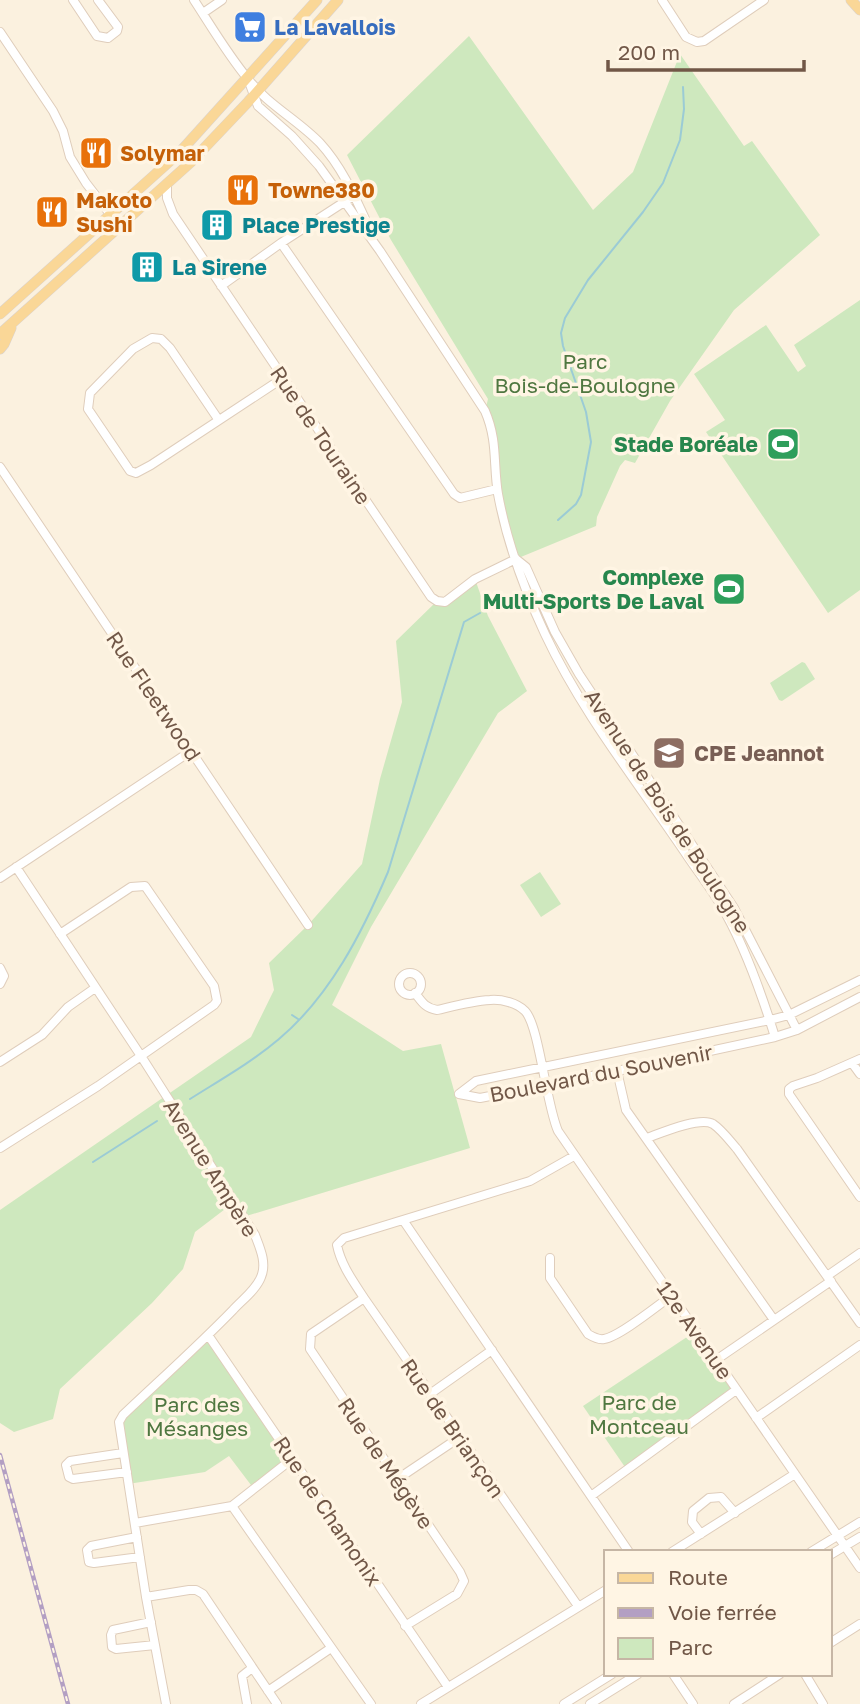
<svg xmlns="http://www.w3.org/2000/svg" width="860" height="1704" viewBox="0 0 860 1704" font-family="'Golos Text',sans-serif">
<rect width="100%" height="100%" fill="#fbf1df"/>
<!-- green -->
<path fill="#cee8be" d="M469,36L593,210L633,172L680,54L744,146L752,141L820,235L734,310L670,401L635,463L625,460L620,466L597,517L596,526L516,559L503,518L485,411L488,399L391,240L347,155Z
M860,300V590L828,613L706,432L725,420L694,374L766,325L798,372L806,366L794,345Z
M475,579L488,616L527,691L498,713L371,927L332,1005L403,1051L441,1044L470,1148L243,1217L233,1203L195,1232L183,1269L152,1303L60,1389L53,1419L14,1432L0,1423V1210L251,1037L274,990L269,963L308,925L362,864L380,779L402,702L396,641L437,601L445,602Z
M802,662L805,663L815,679L782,701L779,700L770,683Z
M540,872L561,904L541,917L520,885Z
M696,1331L736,1390L627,1470L583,1406Z
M208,1335L292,1459L254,1489L229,1456L205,1472L128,1484L120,1431L123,1415Z"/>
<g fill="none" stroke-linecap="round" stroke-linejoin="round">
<!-- stream -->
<path stroke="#9bcbd5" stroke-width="2" d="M558,520L576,504L581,495L591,442L586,412L563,346L561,333L565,318L588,280L643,212L663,183L680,140L684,109L683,87
M292,1015L298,1019
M190,1099C220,1080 252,1062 279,1039C330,996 362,933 388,872L464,622L480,613
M93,1162L157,1121"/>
<defs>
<path id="minor" d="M73,0L97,36L108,38L117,31L118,27L98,0
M194,0C211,26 228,55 248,79C268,105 298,120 320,143C344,169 358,204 373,236
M662,0L686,37L697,42L704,41L764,0
M203,13L222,0
M0,32L53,111L63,131L70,157L86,183L120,227
M248,79L258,106L292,136L319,166L380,251L485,411C498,441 493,464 498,494C507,543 524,589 545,634C582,713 639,784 688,857C701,876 715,894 726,914C747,952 762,995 775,1037
M167,185V198L173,214L431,597L437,601L445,602L475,579L516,559
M281,243L454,494L460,498L497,489
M221,286L281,243L355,195
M218,419L170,348L161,339L152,338L133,349L90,393L88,409L130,471L136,473L151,465L283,378
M0,467L308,925
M516,559L526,567L555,632L579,674L734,908L797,1030
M16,867L141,1056L255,1235C260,1248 267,1263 261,1277C256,1290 242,1300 233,1310C198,1346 160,1380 123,1415L119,1422L146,1597L166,1704
M0,878L191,751
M0,968L4,976L0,984
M399 984a11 11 0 1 1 22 0a11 11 0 1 1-22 0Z
M415,993C422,1002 425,1008 437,1010C454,1006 472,1001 490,1000C502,999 517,1003 525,1011C539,1025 546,1104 558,1131L860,1568
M860,1059L817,1078L793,1086L789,1089V1094L860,1197
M0,1062L42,1035L68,1007L95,988
M852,1063L860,1074
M617,1071L626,1110L774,1320
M459,1094L476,1081L770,1020L789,1015L860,980
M459,1094L480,1098L617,1071L775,1037L797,1030L860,997
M647,1138C661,1133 700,1116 713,1124C722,1130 730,1141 737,1149L860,1323
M0,1148L98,1086L214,1005L217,1001L214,986L145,886L131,887L60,934
M574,1156L530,1181L357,1234L344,1238L337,1245C341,1265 353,1281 364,1298L578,1606
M403,1220L629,1552
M550,1258V1278L588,1334C593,1337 599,1340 604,1339C619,1337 657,1306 671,1296
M827,1276L860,1253
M364,1298L311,1334L310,1349L460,1572L464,1581L457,1594L405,1626
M208,1335L448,1687
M716,1360L831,1281
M430,1394L492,1350
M756,1418L860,1345
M123,1453L70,1461L66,1465L69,1477L73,1479L127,1472
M396,1480L460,1437
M591,1496L736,1390
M232,1506L371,1704
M135,1523L232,1506L292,1459
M701,1534L692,1522L693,1511L709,1498L721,1497L735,1513
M137,1537L91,1546L87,1550L89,1562L94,1563L140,1557
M672,1552L795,1474
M811,1552L860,1522
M830,1555L860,1537
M146,1597L189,1590H196L203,1594L277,1704
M151,1622L113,1630L111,1635L112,1647L116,1649L155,1645
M830,1643L860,1624
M673,1674L693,1704
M805,1674L823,1704
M268,1691L331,1648
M247,1704L242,1676L252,1668
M421,1704L606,1590
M564,1704L612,1674
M590,1704L638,1674
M734,1704L780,1674"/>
<path id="major" d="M851,0L860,10
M0,314L180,152L317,0
M0,334L191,162L248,102L338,0
M0,349L4,344L11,328"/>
</defs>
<!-- minor casing -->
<use href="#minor" stroke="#dfcdbb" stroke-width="10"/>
<!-- major casing -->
<use href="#major" stroke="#dad3cf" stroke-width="11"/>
<!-- minor -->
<use href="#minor" stroke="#fff" stroke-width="8"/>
<!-- major -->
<use href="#major" stroke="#fad797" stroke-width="10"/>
<defs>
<path id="rail" d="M0,1455L68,1704"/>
</defs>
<!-- rail casing -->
<use href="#rail" stroke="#b39fc3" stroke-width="4.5"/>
<!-- rail -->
<use href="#rail" stroke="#fff5e4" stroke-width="2" stroke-dasharray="5" stroke-linecap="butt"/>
</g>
<!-- icons -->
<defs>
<symbol id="supermarket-square" viewBox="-11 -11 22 22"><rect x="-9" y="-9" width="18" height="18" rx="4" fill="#3f7fe0" stroke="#fff5e4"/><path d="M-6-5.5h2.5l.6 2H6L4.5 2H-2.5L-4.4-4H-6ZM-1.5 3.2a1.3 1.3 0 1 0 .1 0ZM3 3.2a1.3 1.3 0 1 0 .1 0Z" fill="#fff"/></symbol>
<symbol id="restaurant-square" viewBox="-11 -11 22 22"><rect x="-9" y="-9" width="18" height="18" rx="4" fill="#e8710a" stroke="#fff5e4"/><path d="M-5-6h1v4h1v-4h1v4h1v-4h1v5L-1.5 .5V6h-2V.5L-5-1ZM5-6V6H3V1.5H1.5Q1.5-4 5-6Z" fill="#fff"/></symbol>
<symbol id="building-square" viewBox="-11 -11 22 22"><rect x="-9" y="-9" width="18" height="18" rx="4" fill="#0f9aa8" stroke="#fff5e4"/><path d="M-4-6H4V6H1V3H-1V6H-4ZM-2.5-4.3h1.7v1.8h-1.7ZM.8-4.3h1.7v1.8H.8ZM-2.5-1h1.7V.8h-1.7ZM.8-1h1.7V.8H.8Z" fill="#fff"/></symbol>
<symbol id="stadium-square" viewBox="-11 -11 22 22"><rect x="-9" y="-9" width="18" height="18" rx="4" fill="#2e9e5b" stroke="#fff5e4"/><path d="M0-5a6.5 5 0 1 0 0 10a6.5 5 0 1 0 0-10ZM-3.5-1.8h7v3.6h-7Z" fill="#fff"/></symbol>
<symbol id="school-square" viewBox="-11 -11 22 22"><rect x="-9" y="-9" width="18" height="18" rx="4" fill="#8d6e63" stroke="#fff5e4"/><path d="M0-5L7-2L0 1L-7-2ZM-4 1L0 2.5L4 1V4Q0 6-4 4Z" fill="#fff"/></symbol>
</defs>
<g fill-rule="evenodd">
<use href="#supermarket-square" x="231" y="8" width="38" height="38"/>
<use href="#restaurant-square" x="77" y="134" width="38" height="38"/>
<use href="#restaurant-square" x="224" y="171" width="38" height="38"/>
<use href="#restaurant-square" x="33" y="193" width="38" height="38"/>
<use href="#building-square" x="198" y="206" width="38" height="38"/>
<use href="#building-square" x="128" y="248" width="38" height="38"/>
<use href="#stadium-square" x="764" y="425" width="38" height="38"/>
<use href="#stadium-square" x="710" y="570" width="38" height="38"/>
<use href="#school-square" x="650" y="734" width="38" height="38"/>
</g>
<g text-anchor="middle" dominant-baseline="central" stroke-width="7" stroke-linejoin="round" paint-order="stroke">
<!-- shop labels -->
<g font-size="21" font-weight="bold" fill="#366cbe" stroke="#fff5e4" text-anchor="start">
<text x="274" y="27">La Lavallois</text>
</g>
<!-- food labels -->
<g font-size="21" font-weight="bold" fill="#c56008" stroke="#fff5e4" text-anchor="start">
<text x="120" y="153">Solymar</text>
<text x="268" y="190">Towne380</text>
<text x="76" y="200">Makoto<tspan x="76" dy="24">Sushi</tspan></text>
</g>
<!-- culture labels -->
<g font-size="21" font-weight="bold" fill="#0d838f" stroke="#fff5e4" text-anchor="start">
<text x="242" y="225">Place Prestige</text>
<text x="172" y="267">La Sirene</text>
</g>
<!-- park labels -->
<g font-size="21" fill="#4f7740" stroke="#fff5e4">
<text x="585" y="361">Parc<tspan x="585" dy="24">Bois-de-Boulogne</tspan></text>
<text x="639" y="1402">Parc de<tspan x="639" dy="24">Montceau</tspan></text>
<text x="197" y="1404">Parc des<tspan x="197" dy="24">Mésanges</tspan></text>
</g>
<!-- street labels -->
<g font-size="21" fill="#715747" stroke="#fff5e4">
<text transform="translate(321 435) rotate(56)">Rue de Touraine</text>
<text transform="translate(154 696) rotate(56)">Rue Fleetwood</text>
<text transform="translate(668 811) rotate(57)">Avenue de Bois de Boulogne</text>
<text transform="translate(601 1073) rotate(-11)">Boulevard du Souvenir</text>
<text transform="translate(211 1168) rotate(58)">Avenue Ampère</text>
<text transform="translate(695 1330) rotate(55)">12e Avenue</text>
<text transform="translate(453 1428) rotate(55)">Rue de Briançon</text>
<text transform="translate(386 1463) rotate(56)">Rue de Mégève</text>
<text transform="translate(328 1511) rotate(56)">Rue de Chamonix</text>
</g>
<!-- leisure labels -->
<g font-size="21" font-weight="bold" fill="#27864d" stroke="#fff5e4" text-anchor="end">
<text x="758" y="444">Stade Boréale</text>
<text x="704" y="577">Complexe<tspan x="704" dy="24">Multi-Sports De Laval</tspan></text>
</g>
<!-- education labels -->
<g font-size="21" font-weight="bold" fill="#785e54" stroke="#fff5e4" text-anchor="start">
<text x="694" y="753">CPE Jeannot</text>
</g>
</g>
<!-- legend -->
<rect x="604" y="1550" width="228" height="126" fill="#fff5e4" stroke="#c6b6a5" stroke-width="2"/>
<rect x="618" y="1573" width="35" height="10" fill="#fad797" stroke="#c6b6a5" stroke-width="2"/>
<text x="668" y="1585" font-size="21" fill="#715747">Route</text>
<rect x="618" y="1608" width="35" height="10" fill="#b39fc3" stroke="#c6b6a5" stroke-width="2"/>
<text x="668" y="1620" font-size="21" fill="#715747">Voie ferrée</text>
<rect x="618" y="1638" width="35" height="21" fill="#cee8be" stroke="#c6b6a5" stroke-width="2"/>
<text x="668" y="1655" font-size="21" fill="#715747">Parc</text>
<!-- scale -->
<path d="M608 60v10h196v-10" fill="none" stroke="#715747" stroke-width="3.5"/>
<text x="618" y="60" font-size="21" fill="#715747" stroke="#fff5e4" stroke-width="5" paint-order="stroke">200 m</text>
</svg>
